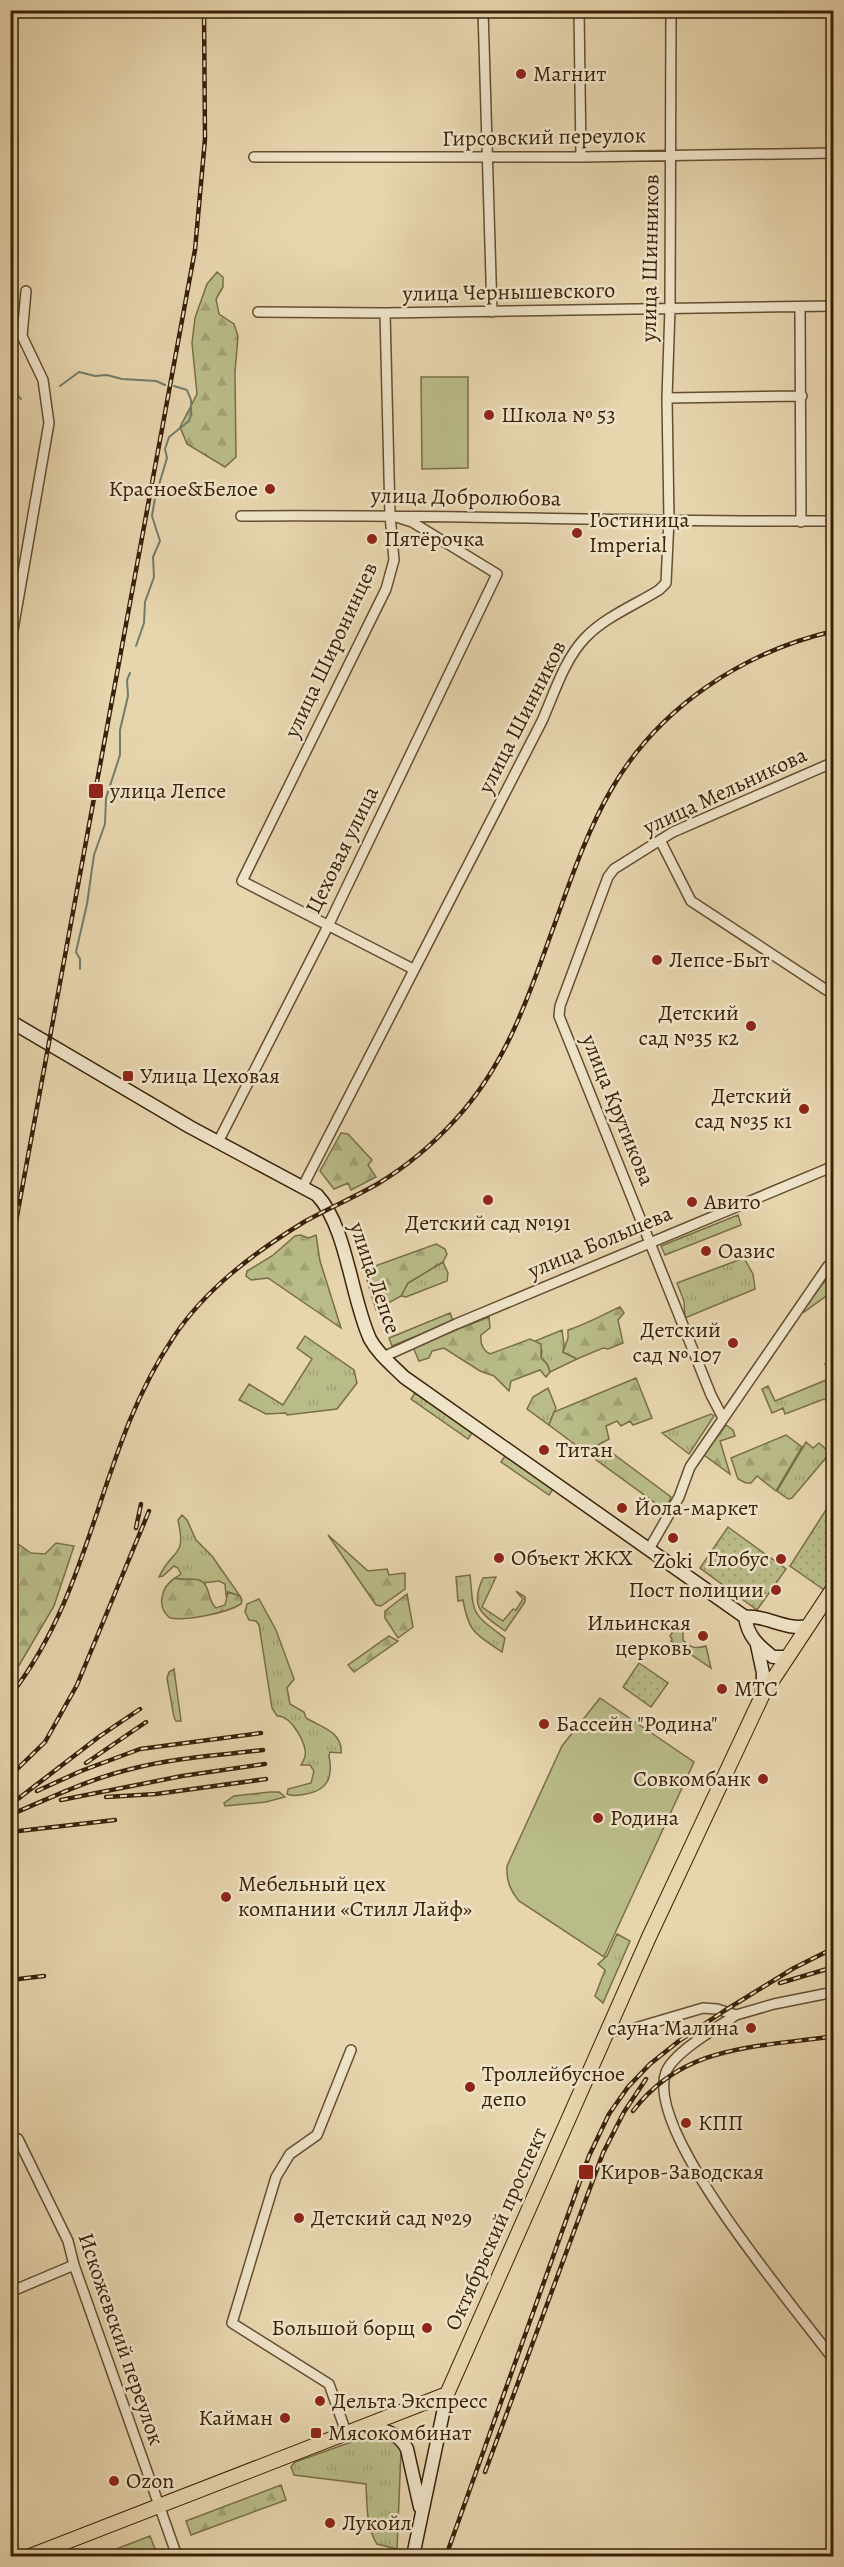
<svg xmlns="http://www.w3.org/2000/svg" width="844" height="2567" viewBox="0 0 844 2567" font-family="Alegreya,serif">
<defs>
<pattern id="grass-tufts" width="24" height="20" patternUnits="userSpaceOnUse" patternTransform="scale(1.5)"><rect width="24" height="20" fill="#b9bc88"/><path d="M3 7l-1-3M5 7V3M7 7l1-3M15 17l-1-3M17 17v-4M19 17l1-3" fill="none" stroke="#a0a174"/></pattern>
<pattern id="forest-firs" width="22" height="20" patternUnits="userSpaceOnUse" patternTransform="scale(1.5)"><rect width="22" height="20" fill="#b9bc88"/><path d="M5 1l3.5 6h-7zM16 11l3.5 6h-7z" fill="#a0a174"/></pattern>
<pattern id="park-dots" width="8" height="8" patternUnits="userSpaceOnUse" patternTransform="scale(1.5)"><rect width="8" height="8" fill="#b9bc88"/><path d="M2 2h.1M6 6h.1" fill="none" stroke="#a0a174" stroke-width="1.8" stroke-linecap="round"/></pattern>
</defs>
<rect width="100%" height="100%" fill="#e7d5ae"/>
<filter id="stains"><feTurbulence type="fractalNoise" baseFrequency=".00333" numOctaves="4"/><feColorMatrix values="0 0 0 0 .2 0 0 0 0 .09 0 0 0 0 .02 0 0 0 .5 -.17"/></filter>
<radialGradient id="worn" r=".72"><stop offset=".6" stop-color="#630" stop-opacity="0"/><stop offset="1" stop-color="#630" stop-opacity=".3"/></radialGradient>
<!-- grass -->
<path fill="url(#grass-tufts)" stroke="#796e48" stroke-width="1.5" d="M738,1215L741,1225L665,1255L661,1246Z
M744,1258L753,1274L755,1289L685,1318L684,1301L677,1283Z
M443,1262L448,1273L447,1281L406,1297L401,1296L408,1283Z
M833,1270V1291L804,1312L803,1310Z
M450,1313L453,1321L392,1346L389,1338Z
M562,1330L564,1344L563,1352L577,1359L550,1372L547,1364L541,1358L542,1351L535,1341Z
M305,1336L354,1370L357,1383L337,1409L287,1415L286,1413L266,1414L239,1400L249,1384L283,1405L312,1359L297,1348Z
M833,1361V1404L824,1399L785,1414L783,1408L772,1413L762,1389L768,1386L775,1401L831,1378L825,1364Z
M548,1388L556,1408L549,1425L527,1409L533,1397Z
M415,1393L472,1433L468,1439L411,1399Z
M711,1414L714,1416L689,1454L662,1433Z
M806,1442L813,1448L819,1443L830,1453L792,1498L788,1499L777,1491Z
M602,1449L608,1450L671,1497L665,1510L595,1459Z
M505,1456L553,1489L549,1495L501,1462Z
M182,1515L187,1520L196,1540L212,1556L240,1596L228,1592L226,1595L225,1584L219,1581L203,1583C195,1577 185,1581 175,1578L181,1574L178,1568L174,1566L163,1576L159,1577C172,1548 187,1559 178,1520Z
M470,1575C474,1617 471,1612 505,1638L502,1652C476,1634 469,1634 463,1600L458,1601L456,1577Z
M496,1577L482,1607L503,1621L513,1609L516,1610L523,1599L516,1591L525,1597V1602L505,1631C482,1614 469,1608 483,1578Z
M259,1599L276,1630L294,1679L287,1688L290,1704L304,1712L306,1718C321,1727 343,1732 341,1753L330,1752L329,1756C333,1776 329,1790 306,1794C299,1795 293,1797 287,1794L288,1789L311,1783L314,1771L310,1765H301C302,1763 305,1758 305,1756C308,1745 291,1715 277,1716L272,1708L259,1625L256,1621L249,1620L245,1612L247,1604Z
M680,1621L683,1624V1640C690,1648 696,1649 706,1646L711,1668L671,1641L672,1639L670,1636Z
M174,1669L181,1721H176L174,1717L167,1678L169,1672Z
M617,1934L630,1941L603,2003L595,1996L605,1970L598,1964L607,1956Z
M371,2435L394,2438L401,2451L397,2549L377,2544C366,2527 367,2504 366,2484L294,2475L291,2467L295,2462Z"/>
<!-- forest -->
<path fill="url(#forest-firs)" stroke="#796e48" stroke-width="1.5" d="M217,272L223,277V287L216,299L219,314L234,324L238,336L235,372L236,457L225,467L187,444L180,427L197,394L192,343L195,318L207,284Z
M341,1133L348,1134L372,1160L368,1165L376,1177L351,1190L348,1183L334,1189L320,1171Z
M300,1235L309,1238L316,1235L320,1261L341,1328L268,1278L251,1280L246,1276L247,1271L272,1256L295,1236Z
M436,1244L445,1249L447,1254L443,1262L408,1283L401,1296L376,1310L364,1270Z
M620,1307L624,1313L618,1320L623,1343L608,1349L603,1348L577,1359L563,1352L568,1338V1330C587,1324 602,1315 620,1307Z
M489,1317L490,1328L481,1335C480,1344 482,1350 490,1354L530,1339L541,1344V1358L547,1364L550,1372L546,1377L540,1370L511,1381L509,1391L494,1376L480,1371L444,1348L432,1351L429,1358L419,1361L413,1347Z
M636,1378L652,1418L633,1425L630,1421L621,1426L617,1421L606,1426L609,1439L585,1452L549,1425L554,1412Z
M726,1425L733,1430L735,1436L720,1441L730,1474L704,1455Z
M786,1435L802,1447L776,1491L757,1476L751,1483H746L738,1479L731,1458Z
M328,1535L368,1571L387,1569L389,1575L405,1573V1589L381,1606L376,1605Z
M11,1539L31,1553L45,1554L56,1543L74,1546L54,1606L11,1679Z
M175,1578C183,1581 192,1578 199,1580C211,1584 207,1601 216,1608L225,1605L228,1592L240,1596L242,1600L241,1604C227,1613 186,1621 170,1618C156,1607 161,1587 175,1578Z
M407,1594L413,1627L398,1638L385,1618V1611Z
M389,1636L398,1641L354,1672L348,1665Z
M270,1792H279L285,1797L266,1802L225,1806L224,1803L234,1796Z
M281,2485L286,2500L191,2535L186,2521Z
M150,2536L157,2554L150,2556H98Z"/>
<!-- park -->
<path fill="url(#park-dots)" stroke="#796e48" stroke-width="1.5" d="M833,1499V1582L827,1592L790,1566Z
M728,1527L786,1569L757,1610L700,1568Z
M639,1663L668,1683L651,1707L623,1687Z"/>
<!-- pitch -->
<path fill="#b9bc88" stroke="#796e48" stroke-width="1.5" d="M421,377H468V468L422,469Z
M600,1698L694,1762L604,1957L519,1901C510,1890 506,1880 507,1866L562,1746Z"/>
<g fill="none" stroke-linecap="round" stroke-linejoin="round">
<!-- stream -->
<path stroke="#717c6b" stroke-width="2" d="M60,386L79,372L95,376L107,375L122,379L156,381L165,385
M10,387L21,399
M136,646L144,623L145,602L154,577L153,557L160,541L152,516L155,498L167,458L165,449L169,437L189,421L191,415V400L187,390L174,386
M80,969V959L76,952L87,904L94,855L105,824L106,798L120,755V730L128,696L127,680L130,673"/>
<defs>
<path id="street" d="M483,10L492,312
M579,10L581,157
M254,157H581L834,153
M800,307L801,522
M258,312L385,313L834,306
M385,313L390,515L394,560L386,589L242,881L413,969
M667,398L802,396
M241,516C439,514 636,522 834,521
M10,647L49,423L43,380L22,336L26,291
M660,840L691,901L834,995
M218,1142L328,926L497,574L412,522L390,515
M303,1186L542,721C554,694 564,660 585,638C605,617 635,605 659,590L666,583L669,519L667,398L670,308L671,10
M383,1357L456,1324L834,1166
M723,1418L711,1395L559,1016L560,1006L608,877L614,869L673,832L834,762
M649,1549L679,1497L690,1467L828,1266L834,1263
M736,2015C718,2027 674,2052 666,2072C643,2131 797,2310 834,2360
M608,2030L625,2031L703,2008L717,2009L736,2015L774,2004L834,1992
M18,2139L68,2241L74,2265L177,2556
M10,2292L74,2265
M346,2432L329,2384L232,2323L276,2177L290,2154L317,2135L351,2050"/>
<path id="secondary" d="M10,1021L190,1127L317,1195C347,1227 351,1298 370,1339C378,1354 392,1365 404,1377L745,1617C767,1615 786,1631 807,1626
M745,1617C748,1637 758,1645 773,1657H787
M757,1645L763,1673L762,1696
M360,2428C380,2430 397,2429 407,2449L420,2507
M413,2556L447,2394"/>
<path id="primary" d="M30,2556L447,2394L649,1937L762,1696L834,1587"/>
</defs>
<!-- street casing -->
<use href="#street" stroke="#644e31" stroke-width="12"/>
<!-- secondary casing -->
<use href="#secondary" stroke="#392107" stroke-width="15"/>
<!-- primary casing -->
<use href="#primary" stroke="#392107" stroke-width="16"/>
<!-- street -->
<use href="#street" stroke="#efe4ca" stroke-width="9"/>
<!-- secondary -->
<use href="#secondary" stroke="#efe4ca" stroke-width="12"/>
<!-- primary -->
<use href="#primary" stroke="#e7d5ae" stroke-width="14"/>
<defs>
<path id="rail" d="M10,1254L195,250L205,139L204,10
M136,1528L141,1504
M10,1696C96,1586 97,1451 173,1338C205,1289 255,1252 304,1222C329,1208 355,1197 379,1183C407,1166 433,1144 455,1120C505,1066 527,1001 551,934C569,885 585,835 611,790C658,708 742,652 834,631
M86,1763L146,1722
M10,1776L45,1742L77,1685L149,1511
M37,1791L81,1771L140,1749L261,1733
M106,1797L156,1794L266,1779
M61,1800L182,1776L265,1764
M10,1805L100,1736L140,1709
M10,1815C50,1798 89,1779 131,1769C174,1758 219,1755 263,1750
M10,1832L115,1820
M10,1980L44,1976
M780,1983L834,1967
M633,2111C685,2043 758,2048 834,2036
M485,2472L603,2153L624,2112L646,2079
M446,2556L589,2156L609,2114L628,2087L650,2064L679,2041L724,2011L794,1968L834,1948"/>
</defs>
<!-- rail casing -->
<use href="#rail" stroke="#392107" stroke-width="4.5"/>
<!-- rail -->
<use href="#rail" stroke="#efe4ca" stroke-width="2" stroke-dasharray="7" stroke-linecap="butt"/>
</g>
<!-- markers -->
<g fill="#8f2418" stroke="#efe4ca" stroke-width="2">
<circle cx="521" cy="74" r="6"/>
<circle cx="489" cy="415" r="6"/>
<circle cx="270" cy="489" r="6"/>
<circle cx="577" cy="533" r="6"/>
<circle cx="372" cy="539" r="6"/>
<rect x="88" y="783" width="16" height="16" rx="3"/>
<circle cx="657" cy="960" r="6"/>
<circle cx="751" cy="1026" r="6"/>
<rect x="122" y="1070" width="12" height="12" rx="3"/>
<circle cx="804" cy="1109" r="6"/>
<circle cx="488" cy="1200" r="6"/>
<circle cx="692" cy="1202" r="6"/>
<circle cx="706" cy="1251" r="6"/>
<circle cx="733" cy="1343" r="6"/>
<circle cx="544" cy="1450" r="6"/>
<circle cx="622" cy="1508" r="6"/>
<circle cx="673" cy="1538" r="6"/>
<circle cx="499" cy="1558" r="6"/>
<circle cx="781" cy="1559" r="6"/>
<circle cx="776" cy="1590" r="6"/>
<circle cx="703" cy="1636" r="6"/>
<circle cx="722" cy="1689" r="6"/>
<circle cx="544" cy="1724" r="6"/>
<circle cx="763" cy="1779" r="6"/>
<circle cx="598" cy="1818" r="6"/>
<circle cx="226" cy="1897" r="6"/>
<circle cx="751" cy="2028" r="6"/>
<circle cx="470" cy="2087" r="6"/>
<circle cx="686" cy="2123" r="6"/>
<rect x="578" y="2164" width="16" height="16" rx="3"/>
<circle cx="299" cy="2218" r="6"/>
<circle cx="427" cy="2328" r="6"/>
<circle cx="320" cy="2401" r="6"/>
<circle cx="285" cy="2418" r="6"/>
<rect x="310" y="2427" width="12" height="12" rx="3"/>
<circle cx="114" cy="2481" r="6"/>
<circle cx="330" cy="2523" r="6"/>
</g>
<g text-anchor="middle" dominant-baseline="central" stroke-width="5" stroke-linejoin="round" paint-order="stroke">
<!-- poi labels -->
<g font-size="22" fill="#392107" stroke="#efe4ca" text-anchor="start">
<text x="533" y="74">Магнит</text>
<text x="501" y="415">Школа № 53</text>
<text x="258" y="489" text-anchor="end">Красное&amp;Белое</text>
<text x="589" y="520">Гостиница<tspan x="589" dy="25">Imperial</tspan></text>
<text x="384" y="539">Пятёрочка</text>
<text x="110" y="791">улица Лепсе</text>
<text x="669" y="960">Лепсе-Быт</text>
<text x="739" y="1013" text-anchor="end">Детский<tspan x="739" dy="25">сад №35 к2</tspan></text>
<text x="140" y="1076">Улица Цеховая</text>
<text x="792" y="1096" text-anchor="end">Детский<tspan x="792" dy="25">сад №35 к1</tspan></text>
<text x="704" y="1202">Авито</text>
<text x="488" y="1223" text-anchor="middle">Детский сад №191</text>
<text x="718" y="1251">Оазис</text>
<text x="721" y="1330" text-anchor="end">Детский<tspan x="721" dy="25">сад № 107</tspan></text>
<text x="556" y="1450">Титан</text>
<text x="634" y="1508">Йола-маркет</text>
<text x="511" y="1558">Объект ЖКХ</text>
<text x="769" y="1559" text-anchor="end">Глобус</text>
<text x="673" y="1561" text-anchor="middle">Zoki</text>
<text x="764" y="1590" text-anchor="end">Пост полиции</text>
<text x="691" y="1623" text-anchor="end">Ильинская<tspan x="691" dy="25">церковь</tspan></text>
<text x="734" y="1689">МТС</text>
<text x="556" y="1724">Бассейн "Родина"</text>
<text x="751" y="1779" text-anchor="end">Совкомбанк</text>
<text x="610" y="1818">Родина</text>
<text x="238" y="1884">Мебельный цех<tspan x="238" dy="25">компании «Стилл Лайф»</tspan></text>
<text x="739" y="2028" text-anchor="end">сауна Малина</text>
<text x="482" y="2074">Троллейбусное<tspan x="482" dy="25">депо</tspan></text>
<text x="698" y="2123">КПП</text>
<text x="600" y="2172">Киров-Заводская</text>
<text x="311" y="2218">Детский сад №29</text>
<text x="415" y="2328" text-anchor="end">Большой борщ</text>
<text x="332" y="2401">Дельта Экспресс</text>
<text x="273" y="2418" text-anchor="end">Кайман</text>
<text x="328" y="2433">Мясокомбинат</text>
<text x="126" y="2481">Ozon</text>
<text x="342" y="2523">Лукойл</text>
</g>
<!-- street labels -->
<g font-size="22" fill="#392107" stroke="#efe4ca">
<text transform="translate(544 137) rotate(-1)">Гирсовский переулок</text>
<text transform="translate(650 258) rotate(-89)">улица Шинников</text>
<text transform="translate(509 292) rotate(-1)">улица Чернышевского</text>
<text transform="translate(466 497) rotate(1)">улица Добролюбова</text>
<text transform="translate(331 650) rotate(-65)">улица Широнинцев</text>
<text transform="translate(522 717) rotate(-63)">улица Шинников</text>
<text transform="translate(725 791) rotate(-25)">улица Мельникова</text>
<text transform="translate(342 850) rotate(-64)">Цеховая улица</text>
<text transform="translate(618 1110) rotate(68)">улица Крутикова</text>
<text transform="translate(600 1242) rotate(-23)">улица Большева</text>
<text transform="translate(375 1278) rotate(71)">улица Лепсе</text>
<text transform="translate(496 2229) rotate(-66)">Октябрьский проспект</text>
<text transform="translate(121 2339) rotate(71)">Искожевский переулок</text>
</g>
</g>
<!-- margin -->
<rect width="844" height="2567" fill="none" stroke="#e7d5ae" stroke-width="36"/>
<rect x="12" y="12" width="820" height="2543" fill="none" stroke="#392107" stroke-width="3"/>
<rect x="18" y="18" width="808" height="2531" fill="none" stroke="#392107" stroke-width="1.5"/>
<rect width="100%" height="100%" filter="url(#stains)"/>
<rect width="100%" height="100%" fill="url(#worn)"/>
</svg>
